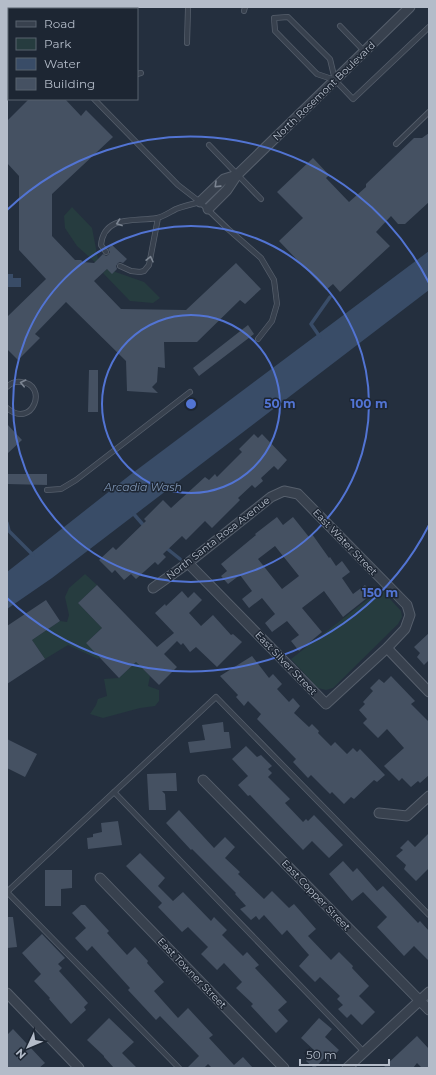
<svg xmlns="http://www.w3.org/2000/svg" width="436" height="1075" viewBox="0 0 436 1075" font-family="Montserrat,sans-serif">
<rect width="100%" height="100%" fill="#242f3e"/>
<!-- green -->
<path fill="#263c3f" d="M72,207L92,228L98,259L96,263L77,246L65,228L64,216Z
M107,269L144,282L160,298L153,303L130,301L103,273Z
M85,574L97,585L78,603L102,628L86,643L101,656L98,659L68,645L45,659L32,640L60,621L67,622L69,615L65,597L69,588Z
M381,589L401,611L402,617L398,624L333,688L326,690L318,688L291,659Z
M136,662L150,676L148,686L159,690V701L155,706L140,708L103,718L90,714L96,705L98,699L107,696L104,679L119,678Z"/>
<!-- water -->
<path fill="#394c67" d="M429,251V290L52,578L7,609V572L130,475Z
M7,274H13V278H21V287H7Z"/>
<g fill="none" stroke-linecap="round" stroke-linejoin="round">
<!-- stream -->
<path stroke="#394c67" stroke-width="3.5" d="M320,337L311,324L330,297
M132,512L145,527
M7,523L9,531L33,555
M165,547L180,559"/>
</g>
<!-- building -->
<path fill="#455162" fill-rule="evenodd" d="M29,99H65L81,116L86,110L113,137L52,194V236L75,260H81L83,262L94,263L103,254L106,256L108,255L110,252L108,249L112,245L127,259L123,263L120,262L118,263L116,266L117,269L112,274L107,269L94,281L121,309L186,310L236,263L261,289L245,304L240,300L197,342H164L165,368L158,367L157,382L152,387L158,393L127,391L126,361L66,302L35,334L40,338L18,360L7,349V317L46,279L19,250V176L7,163V121Z
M429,133V202L405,224H398L391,216L376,232L390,246L340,292L333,284L326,290L279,241L303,218L277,192L313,158L329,175L326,178L349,202L366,187V184L414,138H422Z
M248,325L254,334L199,376L193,368Z
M89,370H98V412H88Z
M7,424L22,440L7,454Z
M254,434L258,438L262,434L287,460L278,470L274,466L261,478L263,481L255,488L252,485L238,498L240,500L212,528L205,521L186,540L182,536L163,554L166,557L158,565L155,562L136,579L131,574L124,580L115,570L112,573L99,560L113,547L116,550L146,521L144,519L163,500L171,508L205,477L209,480L215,474L217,477L242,452L239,449Z
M7,474H47V485L7,484Z
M277,517L283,525L293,517L309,537L312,534L329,558L330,557L336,566L342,561L350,572L342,578L353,594L365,585L372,594L343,617L324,591L302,608L322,632L299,651L291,641L299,635L287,621L272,632L265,623L275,614L262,598L249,608L242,599L252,591L240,575L228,584L221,576L227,571L221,564L256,535L255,534ZM275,546L299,576L282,589L258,559Z
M97,585L157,647L174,633L155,613L165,604L166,606L182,591L188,598L194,592L202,600L189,613L201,626L213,615L231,635L233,634L242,642L217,667L196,647L190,652L183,643L181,645L177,641L164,654L177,667L159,685L136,662L119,678L86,643L102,628L78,603Z
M46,600L60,621L32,640L45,659L7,684V626Z
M429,633V662L428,661L424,665L417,657L420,653L414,647Z
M252,656L269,678L273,674L282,684L277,689L289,702L293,698L300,706L294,713L309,727L312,724L319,731L318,733L331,746L335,742L347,754L353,748L357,752L360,749L385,775L377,782L374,780L354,799L351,797L344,804L332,792L330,794L311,775L308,778L293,762L296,759L257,719L261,714L248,701L244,706L236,697L238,695L220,676Z
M391,676L415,701L411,704L429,722V775L420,783L418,781L411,787L402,778L399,781L384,766L404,748L387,729L378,738L363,723L367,719L359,710L365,704L363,702L373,691L370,688L379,679L384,683Z
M223,722L224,732H229L231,748L190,753L188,742L205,740L202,725Z
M7,739L37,754L25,777L7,768Z
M246,746L257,757L261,755L272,766L268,769L272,773L268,777L290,799L285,803L303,822L306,819L308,821L314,815L343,845L329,858L312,841L303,850L250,795L248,796L238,785L248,776L232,759Z
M176,773L177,791H162L165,794L166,810H149L147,774Z
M179,810L214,848L225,837L235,847L225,858L240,872L238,874L264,899L272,891L289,908L294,904L316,929L308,936L331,960L339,952L353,966L352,968L369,986L359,996L375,1012L362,1025L351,1014L347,1018L338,1009L343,1005L337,999L340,996L320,977L315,982L299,966L309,955L287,930L282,935L264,915L259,920L256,916L251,920L240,909L246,906L235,894L236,893L192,849L191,850L166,823Z
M118,821L122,845L88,849L87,838L93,837V834L102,832L101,823Z
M429,833V868L416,881L404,869L406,865L396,856L403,850L400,848L408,840L415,847Z
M140,853L165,878L158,886L173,901L183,892L211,921L214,917L227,930L222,935L243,956L247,952L259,965L255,968L287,1002L278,1010L288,1021L276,1033L251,1006L253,1004L236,988L242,982L224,963L217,970L201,954L208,947L188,927L182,932L158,907L162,903L126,866Z
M343,861L353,872L357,868L377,891L383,886L418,923L420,921L429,931V961L414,946L404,956L377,927L387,917L363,892L352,901L329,874Z
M45,870H72V888L61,889V906H45Z
M81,905H85L109,931L107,933L127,955L135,947L148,961L147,963L164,982L154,991L178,1018L188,1008L213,1035L209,1038L234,1065L243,1057L253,1068H212L208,1064L204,1068H187L199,1056L160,1016L156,1020L128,990L130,988L92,946L87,951L75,938L86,928L72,913Z
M7,917H13L17,947L7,948Z
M42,934L65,958L58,964L62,968L59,971L88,1003L84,1007L86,1010L71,1024L49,999L50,998L34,981L41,974L22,953Z
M109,1018L134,1042L122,1053L137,1068H114L104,1057V1056L87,1040Z
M319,1018L332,1029L325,1037L339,1050L328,1062L324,1058L315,1068H314L306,1061L315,1051L301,1038Z
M13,1029L45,1063L39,1068H7V1035Z
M417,1036L429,1049V1068H422L417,1063L413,1068H383Z"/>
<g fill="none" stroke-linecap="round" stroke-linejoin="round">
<defs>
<path id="service" d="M244,11L245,7
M288,17L330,59L335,80L317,74L275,31L274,18Z
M340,26L364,51
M187,43L188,8
M137,74L141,73
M335,80L353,99L429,27
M94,99L178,185L200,202L228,229L261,258L274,280L277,304L272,321L258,339
M396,144L429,112
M209,145L261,199
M106,252L101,245C104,214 136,222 157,218C163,217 170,212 176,209C184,206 192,204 200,202
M120,266L131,271L140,272L144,271L149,265L158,218
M7,387C11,383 16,381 21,382C49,384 33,430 7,408
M47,490L61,489L76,480L190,392
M114,792L364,1052
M7,892L216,697L429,915
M7,892L179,1068"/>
<path id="minor" d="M200,202L224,179L237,175
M208,209L227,190L237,175L410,7
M153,588L188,563L271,497L284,491L298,494L407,605L410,615L405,629L387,648L326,704L188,563
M387,648L429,692
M203,780L429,1010
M379,813L407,816L429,796
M100,878L284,1068
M7,993L79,1068
M347,1068L429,992"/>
</defs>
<!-- service casing -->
<use href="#service" stroke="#565f6c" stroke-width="6"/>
<!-- minor casing -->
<use href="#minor" stroke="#565f6c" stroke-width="11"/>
<!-- service -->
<use href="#service" stroke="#38414e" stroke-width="4.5"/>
<!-- minor -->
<use href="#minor" stroke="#38414e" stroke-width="9"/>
</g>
<!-- one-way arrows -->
<defs><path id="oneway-chevron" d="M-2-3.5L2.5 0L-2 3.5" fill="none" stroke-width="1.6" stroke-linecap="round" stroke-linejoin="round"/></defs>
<g stroke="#7c8592">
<use href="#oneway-chevron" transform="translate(217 185) rotate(136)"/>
<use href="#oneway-chevron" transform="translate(119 223) rotate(160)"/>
<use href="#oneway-chevron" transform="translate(150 259) rotate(-77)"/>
<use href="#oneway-chevron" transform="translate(23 383) rotate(-167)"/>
</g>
<!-- distance rings -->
<g fill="none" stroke="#5274d3" stroke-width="2">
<circle cx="191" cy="404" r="89"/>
<circle cx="191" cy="404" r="178"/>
<path d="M429 525A267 267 0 0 1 7 598M7 210A267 267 0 0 1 429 283"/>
</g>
<g text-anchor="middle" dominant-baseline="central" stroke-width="3" stroke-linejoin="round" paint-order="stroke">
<!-- street labels -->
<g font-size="10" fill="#b4bcc9" stroke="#1d2633">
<text transform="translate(324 91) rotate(-44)">North Rosemont Boulevard</text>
<text transform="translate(218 538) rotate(-38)">North Santa Rosa Avenue</text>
<text transform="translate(345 542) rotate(46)">East Water Street</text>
<text transform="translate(286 663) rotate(46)">East Silver Street</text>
<text transform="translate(316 895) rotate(46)">East Copper Street</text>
<text transform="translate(192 973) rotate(46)">East Towner Street</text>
</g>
<!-- water labels -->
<g font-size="11" font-style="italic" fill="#7c92b1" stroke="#1d2633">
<text x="143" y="487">Arcadia Wash</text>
</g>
</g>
<circle cx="191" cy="404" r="6" fill="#5274d3" stroke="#1d2633" stroke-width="2"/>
<g font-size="12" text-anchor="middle" font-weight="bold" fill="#5274d3" stroke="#1d2633" stroke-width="3" stroke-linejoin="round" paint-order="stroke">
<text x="280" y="408">50 m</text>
<text x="369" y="408">100 m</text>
<text x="380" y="597">150 m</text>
</g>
<!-- border -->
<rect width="436" height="1075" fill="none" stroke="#b4bcc9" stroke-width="16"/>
<!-- legend -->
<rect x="8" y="8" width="130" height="92" fill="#1d2633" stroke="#59626f"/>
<rect x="16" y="21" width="20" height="6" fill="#38414e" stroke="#59626f"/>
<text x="44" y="28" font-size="12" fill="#b4bcc9">Road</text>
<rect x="16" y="38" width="20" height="12" fill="#263c3f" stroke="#59626f"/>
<text x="44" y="48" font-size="12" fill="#b4bcc9">Park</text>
<rect x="16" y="58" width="20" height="12" fill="#394c67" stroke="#59626f"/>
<text x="44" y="68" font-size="12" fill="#b4bcc9">Water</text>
<rect x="16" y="78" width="20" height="12" fill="#455162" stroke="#59626f"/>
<text x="44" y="88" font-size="12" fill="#b4bcc9">Building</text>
<!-- north arrow -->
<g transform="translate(28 1047) rotate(226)" stroke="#1d2633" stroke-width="3" paint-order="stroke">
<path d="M0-3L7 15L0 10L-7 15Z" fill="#b4bcc9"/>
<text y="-6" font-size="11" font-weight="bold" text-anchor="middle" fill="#b4bcc9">N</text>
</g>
<!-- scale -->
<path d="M300 1059v6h89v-6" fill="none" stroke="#b4bcc9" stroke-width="2"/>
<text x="306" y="1059" font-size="12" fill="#b4bcc9" stroke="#1d2633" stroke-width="3" paint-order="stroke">50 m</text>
</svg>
